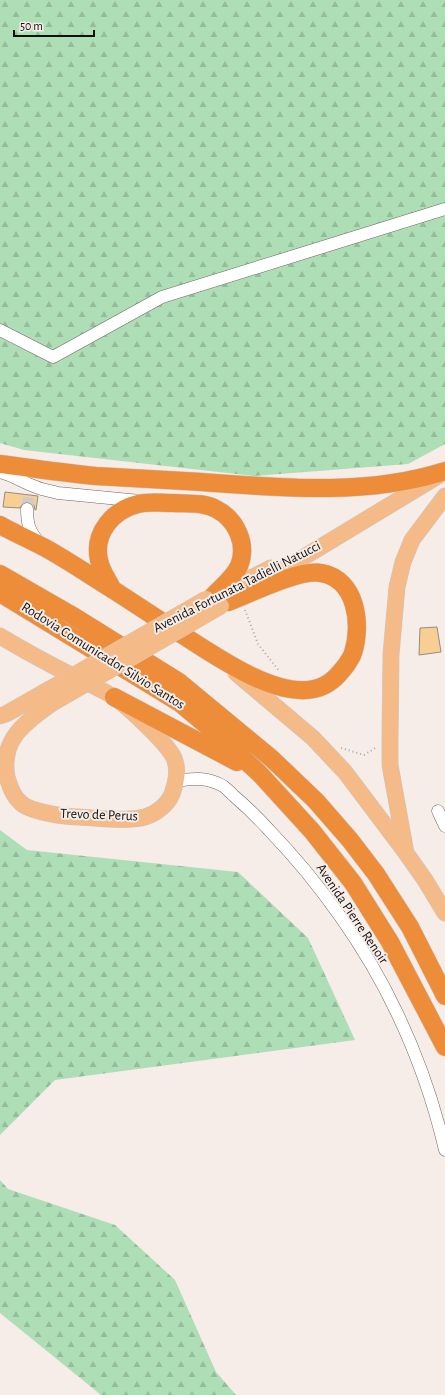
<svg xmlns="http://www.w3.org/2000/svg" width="445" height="1395" viewBox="0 0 445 1395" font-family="'Alegreya Sans',sans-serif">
<defs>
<pattern id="forest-firs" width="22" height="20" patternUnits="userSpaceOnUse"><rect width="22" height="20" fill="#aedeb6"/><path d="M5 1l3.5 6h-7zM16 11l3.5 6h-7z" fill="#95bd9b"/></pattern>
</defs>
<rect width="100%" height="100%" fill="#f6ece8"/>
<!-- forest -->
<path fill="url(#forest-firs)" d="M0,0H445V444L408,464L254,476L24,450L0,443Z
M0,830L27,850L238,872L308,938L355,1040L55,1080L0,1135Z
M0,1180L8,1189L115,1225L175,1280L216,1372L236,1395H101L0,1313Z"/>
<!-- building -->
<path fill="#f7cf93" stroke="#928d85" d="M5,492L38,496L36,510H35L34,505L31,503L27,502L23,503L20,508L3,507Z
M437,627L441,652L419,655L420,628Z"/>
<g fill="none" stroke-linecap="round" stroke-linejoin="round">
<!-- minor-tunnel -->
<path stroke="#d4cbc7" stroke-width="12" stroke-dasharray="12 6" stroke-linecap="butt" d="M27,509L29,495"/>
<defs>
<path id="minor" d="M0,330L53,357L162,297L445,209
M0,472C13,475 24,483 36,487C43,490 51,491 58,493L140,501
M27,509C27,523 29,532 39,542
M176,781C192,778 208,777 223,786C227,789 231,793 234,796C247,807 258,818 269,830C319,882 366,947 397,1013C418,1057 434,1103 445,1150
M438,811L445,826"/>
<path id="major" d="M261,583L438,476
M220,593L271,568
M0,636C25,651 51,665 77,678C89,684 104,690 115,698C129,708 167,743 174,758C179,770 176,782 172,794C168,804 156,814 145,817C128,822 97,818 79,817C66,817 30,812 21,803C13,796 10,787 7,777C0,739 26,722 51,704
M236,673L313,738L345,772L406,853L425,880L445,913
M0,716L6,714L48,690
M406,853L390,765V738L391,654L397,587L403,562L412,540L445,496"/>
<path id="highway" d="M0,464C32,468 64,473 96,476C131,478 167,480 202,482C283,488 366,496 445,471
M0,525C16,534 33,541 49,550C70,562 91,576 112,589C135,604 158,619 181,634C214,655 274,698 314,689C329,686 338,676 347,664C349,660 352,657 353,653C362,625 357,579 321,573C299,569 250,594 228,602
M0,574L73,616L179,682L271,758L316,801L350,840L376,874L410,927L445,996
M113,590C108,580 101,571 99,560C93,533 113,510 138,504C150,501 162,503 174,503C188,504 204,502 216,509C236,519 248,544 239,566C234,577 222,587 213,596
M0,593L180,703L211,729L259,773L312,831L353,883L390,942L445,1047
M114,697L237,762"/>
</defs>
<!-- minor casing -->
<use href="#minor" stroke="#6f6662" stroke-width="13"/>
<!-- major casing -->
<use href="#major" stroke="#cbcaca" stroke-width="17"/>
<!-- highway casing -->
<use href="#highway" stroke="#cbcaca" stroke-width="19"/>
<!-- path -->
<path stroke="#b1a9a6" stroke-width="2" stroke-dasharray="1 3" stroke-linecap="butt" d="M245,610L258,644L280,672
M341,748L364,755L377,747"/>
<!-- minor -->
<use href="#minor" stroke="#fff" stroke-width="12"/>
<!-- major -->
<use href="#major" stroke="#f4ba88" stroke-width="16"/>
<!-- highway -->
<use href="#highway" stroke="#ed8c39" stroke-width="18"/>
<defs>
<path id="major-bridge" d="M48,690L206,599
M51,704L221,606"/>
</defs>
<!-- major-bridge casing -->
<use href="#major-bridge" stroke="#cbcaca" stroke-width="17" stroke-linecap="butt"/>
<!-- major-bridge -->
<use href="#major-bridge" stroke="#f4ba88" stroke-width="16"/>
</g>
<g text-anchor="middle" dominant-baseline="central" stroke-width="4" stroke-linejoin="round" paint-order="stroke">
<!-- street labels -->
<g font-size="14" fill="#13100f" stroke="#f6ece8">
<text transform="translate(237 587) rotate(-27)">Avenida Fortunata Tadielli Natucci</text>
<text transform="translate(103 656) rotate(32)">Rodovia Comunicador Silvio Santos</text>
<text transform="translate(99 815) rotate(2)">Trevo de Perus</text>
<text transform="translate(352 914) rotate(56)">Avenida Pierre Renoir</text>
</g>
</g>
<!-- scale -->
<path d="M14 30v6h80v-6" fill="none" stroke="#13100f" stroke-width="2"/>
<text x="20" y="30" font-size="12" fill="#13100f" stroke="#f6ece8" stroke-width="3" paint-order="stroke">50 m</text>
</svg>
